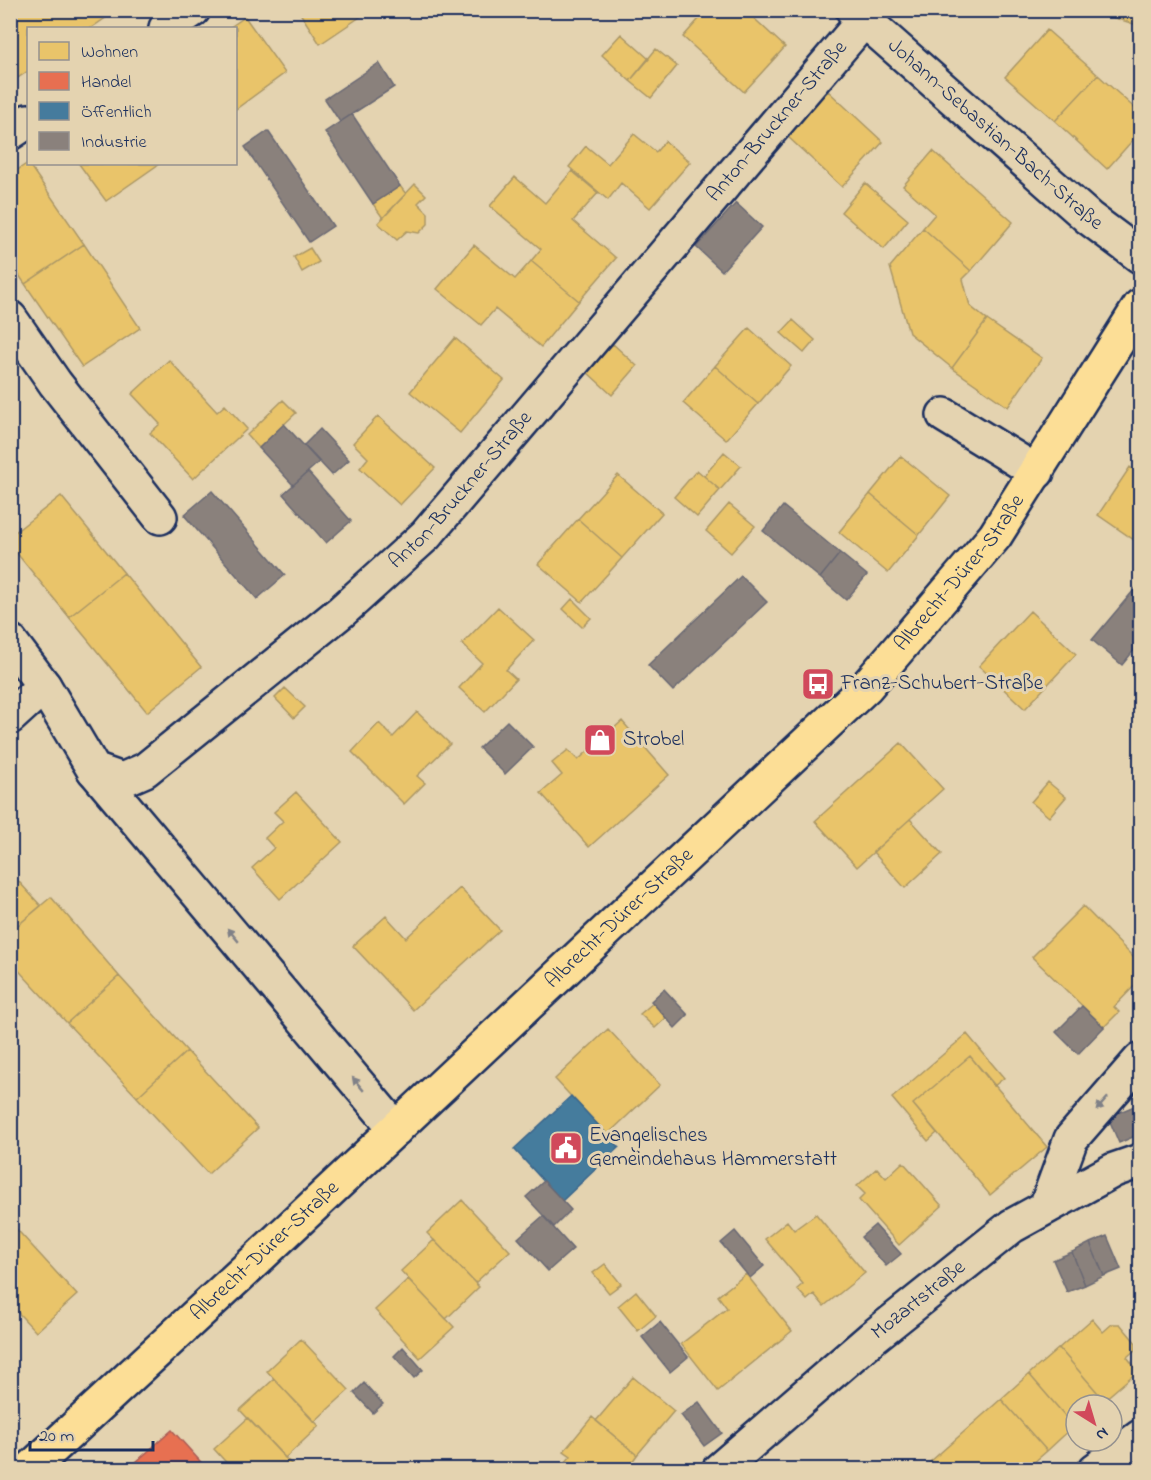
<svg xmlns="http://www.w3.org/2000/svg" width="1151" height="1480" viewBox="0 0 1151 1480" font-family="'Indie Flower',sans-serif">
<rect width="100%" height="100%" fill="#e4d3b0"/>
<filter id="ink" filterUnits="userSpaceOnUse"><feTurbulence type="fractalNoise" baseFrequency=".0167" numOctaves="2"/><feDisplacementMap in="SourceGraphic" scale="12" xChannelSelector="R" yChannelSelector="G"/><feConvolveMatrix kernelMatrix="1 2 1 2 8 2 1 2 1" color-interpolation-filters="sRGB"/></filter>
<g filter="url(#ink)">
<!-- homes -->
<path fill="#e9c46a" stroke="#ab9766" stroke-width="1.5" d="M15,10H117L91,28H28V71L10,83V13Z
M298,10H368L369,11L320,44Z
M707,10H745L785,47L744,92L683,37Z
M1140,10V26L1093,11V10Z
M245,17L285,73L236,109V28H229Z
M1047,30L1098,75L1055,121L1005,77Z
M621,34L649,59L630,81L602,55Z
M656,49L677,66L651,98L630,81Z
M1098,75L1140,113V132L1107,169L1055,121Z
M828,91L883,142L842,187L787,136Z
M634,134L656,152L665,141L690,162L650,208L621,183L608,200L569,167L586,146L608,164Z
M933,151L1013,222L971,271L923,228L935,214L903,186Z
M28,163L84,244L25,284L10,262V175Z
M79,164H159L106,201Z
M572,171L598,193L573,221L616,258L579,301L531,261L541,249L490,206L515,177L545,203Z
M865,183L908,220L884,249L841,212Z
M415,184L426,195L418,203L428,213V224L419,233L407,231L397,240L378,223Z
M400,186L406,194L383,218L373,204Z
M923,228L971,271L963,279L970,306L987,320L952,368L909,333L890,267Z
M84,244L140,328L82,367L25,284Z
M474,245L515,279L531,261L579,301L541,347L495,309L481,325L437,289Z
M310,248L319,262L302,272L294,257Z
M793,320L815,340L804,353L781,333Z
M987,320L1042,358L1008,407L952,368Z
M749,328L791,366L758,404L715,366Z
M455,338L504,380L460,433L410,392Z
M613,344L637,366L612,395L587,372Z
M169,360L217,412L225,405L247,429L193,479L150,433L160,424L132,394Z
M715,366L758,404L726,440L683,403Z
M283,400L296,413L259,448L247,435Z
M378,416L435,468L400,505L360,468L368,458L353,443Z
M724,452L741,466L720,490L704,476Z
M901,456L950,496L919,535L870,494Z
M1130,467L1140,474V544L1098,515Z
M697,470L720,490L697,517L674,497Z
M618,475L662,513L622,558L578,519Z
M870,494L919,535L888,573L839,532Z
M61,496L124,573L69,617L10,545V536Z
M729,504L755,526L731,553L706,531Z
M578,519L622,558L582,602L538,564Z
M124,573L201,667L147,712L69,617Z
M572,599L591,618L582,627L563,609Z
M498,607L534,640L506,670L516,679L485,712L459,688L482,663L462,644Z
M1030,611L1076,654L1025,709L979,666Z
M285,688L305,707L294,718L275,698Z
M417,712L450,744L417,776L425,783L404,804L352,752L379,723L393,737Z
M622,721L669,775L589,847L541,793L562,775L552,763L568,750L578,760Z
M901,743L943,789L857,867L815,821Z
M1048,782L1066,797L1049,817L1031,802Z
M296,792L342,842L280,899L252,868L274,848L265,838L283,821L274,812Z
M910,819L942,854L905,888L873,852Z
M10,872L41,906L10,932Z
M460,888L500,930L413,1010L353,946L386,916L406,938Z
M51,897L119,976L67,1023L10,961V932Z
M1083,906L1140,964V980L1114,1007L1119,1012L1104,1027L1032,957Z
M119,976L187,1051L137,1097L67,1023Z
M653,1003L666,1018L655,1028L640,1014Z
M608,1029L660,1085L607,1135L555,1079Z
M967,1034L1004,1078L994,1086L970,1056L913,1104L937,1133L928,1141L892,1098Z
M187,1051L258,1128L208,1174L137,1097Z
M970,1056L1047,1147L990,1195L913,1104Z
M903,1162L942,1206L899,1245L859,1200L865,1194L857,1186L877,1168L886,1178Z
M462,1200L510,1251L475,1283L427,1233Z
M816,1214L865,1273L824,1306L814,1294L807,1300L797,1289L803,1284L765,1239L787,1221L794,1230Z
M10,1222L77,1295L36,1332L10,1304Z
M434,1240L479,1287L446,1319L401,1271Z
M605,1264L621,1284L609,1293L593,1273Z
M746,1274L792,1331L718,1391L681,1344L727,1308L718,1296Z
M408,1279L454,1327L420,1358L375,1310Z
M636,1291L656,1316L638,1331L618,1306Z
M1092,1319L1103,1332L1112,1324H1120L1136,1343V1349L1127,1357L1138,1371L1104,1400L1059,1348Z
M301,1339L349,1390L314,1422L267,1371Z
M1059,1348L1104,1400L1099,1405H1076V1425L1074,1426L1029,1374Z
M1029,1374L1074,1426L1047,1451L1001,1399Z
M633,1377L674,1411L637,1455L596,1421Z
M274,1379L319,1426L285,1458L240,1410Z
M1001,1399L1047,1451L1025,1470H921Z
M592,1417L637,1455L626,1470H559L571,1456L564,1451Z
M248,1418L293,1466L289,1470H233L214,1449Z"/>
<!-- shops -->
<path fill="#e76f51" stroke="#aa5c55" stroke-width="1.5" d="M172,1430L208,1470H127Z"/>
<!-- public -->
<path fill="#457b9d" stroke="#38648a" stroke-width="1.5" d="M571,1096L619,1147L562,1201L514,1149Z"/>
<!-- industry -->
<path fill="#8a817c" stroke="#696873" stroke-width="1.5" d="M379,63L394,87L340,122L325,99Z
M352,114L400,186L373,204L325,132Z
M268,131L333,226L309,242L245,147Z
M736,203L762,227L722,271L696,247Z
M284,424L319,462L293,485L259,448Z
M320,429L349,460L332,475L304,445Z
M308,472L351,521L326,543L283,494Z
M212,491L285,575L257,599L184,515Z
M783,506L840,553L820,578L763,531Z
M840,553L867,575L846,600L820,578Z
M741,576L767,602L673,691L648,665Z
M1139,584L1140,643L1122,665L1092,640Z
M507,721L533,747L505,774L479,748Z
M664,989L688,1015L675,1028L651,1001Z
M1082,1006L1104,1027L1078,1054L1056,1032Z
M1139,1104L1140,1134L1119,1143L1108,1117Z
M544,1181L571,1210L554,1227L526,1197Z
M543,1216L573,1249L548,1271L518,1238Z
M875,1225L901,1254L886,1266L861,1237Z
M735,1231L764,1266L750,1278L721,1243Z
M1107,1236L1121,1269L1104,1276L1090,1243Z
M1090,1243L1104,1276L1085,1285L1072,1252Z
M1072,1252L1085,1285L1067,1292L1053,1260Z
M660,1322L688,1357L670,1372L642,1337Z
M403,1347L423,1370L414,1378L394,1356Z
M364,1383L383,1404L373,1413L354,1393Z
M699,1402L722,1433L704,1446L681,1415Z"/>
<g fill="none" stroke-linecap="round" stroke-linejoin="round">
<defs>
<g id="minor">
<path id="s1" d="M853,10L1089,218L1140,256"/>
<path d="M166,28L193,10"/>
<path d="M10,133L28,121"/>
<path d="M10,318L55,383L160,517"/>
<path d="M944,415L1037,472"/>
<path id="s2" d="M10,641L44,686L94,770L122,780L145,770L342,611L426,535L864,20"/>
<path d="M10,717L44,686"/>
<path d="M94,770L396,1129"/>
<path d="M1046,1207L1071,1139L1140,1060"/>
<path id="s3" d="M719,1470L873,1337L1012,1226L1114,1170L1140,1161"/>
<path d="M1095,1470L1140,1437"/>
</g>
<g id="major">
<path id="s4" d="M29,1470L255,1261L866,687L995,536L1140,306"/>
</g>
</defs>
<!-- minor casing -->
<use href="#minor" stroke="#1b2f5e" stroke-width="38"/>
<!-- major casing -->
<use href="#major" stroke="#1b2f5e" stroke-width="38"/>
<!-- minor -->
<use href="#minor" stroke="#e4d3b0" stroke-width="33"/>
<!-- major -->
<use href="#major" stroke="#fcde96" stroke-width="33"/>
</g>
<!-- one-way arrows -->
<defs><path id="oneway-solid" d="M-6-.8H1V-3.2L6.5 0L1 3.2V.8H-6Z" transform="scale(1.5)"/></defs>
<g fill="#808187">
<use href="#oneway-solid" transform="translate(233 935) rotate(-130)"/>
<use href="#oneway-solid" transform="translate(358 1084) rotate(-130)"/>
<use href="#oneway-solid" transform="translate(1102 1104) rotate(132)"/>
</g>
</g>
<!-- icons -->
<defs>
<symbol id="bus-square" viewBox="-11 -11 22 22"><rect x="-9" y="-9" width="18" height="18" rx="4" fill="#d1495b" stroke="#e4d3b0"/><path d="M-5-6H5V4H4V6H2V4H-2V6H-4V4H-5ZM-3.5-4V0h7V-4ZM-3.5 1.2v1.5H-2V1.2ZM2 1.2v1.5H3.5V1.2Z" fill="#fff"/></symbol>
<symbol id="shop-square" viewBox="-11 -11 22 22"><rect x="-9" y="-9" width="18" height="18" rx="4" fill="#d1495b" stroke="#e4d3b0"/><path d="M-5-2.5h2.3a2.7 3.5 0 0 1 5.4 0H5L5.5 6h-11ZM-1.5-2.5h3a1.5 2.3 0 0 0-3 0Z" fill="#fff"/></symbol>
<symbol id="civic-square" viewBox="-11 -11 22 22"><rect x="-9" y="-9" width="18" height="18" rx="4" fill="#d1495b" stroke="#e4d3b0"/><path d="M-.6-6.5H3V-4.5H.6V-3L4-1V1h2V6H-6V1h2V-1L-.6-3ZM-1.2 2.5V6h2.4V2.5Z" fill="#fff"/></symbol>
</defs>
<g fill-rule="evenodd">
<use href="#bus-square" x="799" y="665" width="38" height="38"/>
<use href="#shop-square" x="581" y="721" width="38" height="38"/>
<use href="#civic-square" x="547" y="1129" width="38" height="38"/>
</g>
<g text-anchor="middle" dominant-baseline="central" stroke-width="6" stroke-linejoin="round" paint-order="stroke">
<!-- street labels -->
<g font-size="21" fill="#1b2f5e" stroke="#e4d3b0">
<text stroke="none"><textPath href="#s2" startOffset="1118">Anton-Bruckner-Straße</textPath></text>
<text stroke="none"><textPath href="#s1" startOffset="189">Johann-Sebastian-Bach-Straße</textPath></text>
<text stroke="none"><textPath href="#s2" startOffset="632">Anton-Bruckner-Straße</textPath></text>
<text stroke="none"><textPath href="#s4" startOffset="1294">Albrecht-Dürer-Straße</textPath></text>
<text stroke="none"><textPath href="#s4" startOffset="808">Albrecht-Dürer-Straße</textPath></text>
<text stroke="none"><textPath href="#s4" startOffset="322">Albrecht-Dürer-Straße</textPath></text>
<text stroke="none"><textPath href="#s3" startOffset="262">Mozartstraße</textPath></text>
</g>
<!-- poi labels -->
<g font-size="21" fill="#1b2f5e" stroke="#e4d3b0" text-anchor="start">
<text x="841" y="684">Franz-Schubert-Straße</text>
<text x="623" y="740">Strobel</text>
<text x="589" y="1136">Evangelisches<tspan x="589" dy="24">Gemeindehaus Hammerstatt</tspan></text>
</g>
</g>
<!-- margin -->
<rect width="1151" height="1480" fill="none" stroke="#e4d3b0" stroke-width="36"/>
<rect x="18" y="18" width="1115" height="1444" fill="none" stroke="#1b2f5e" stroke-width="2" filter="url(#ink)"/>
<!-- legend -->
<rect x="27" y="27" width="210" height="138" fill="#e4d3b0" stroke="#94918f" stroke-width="1.5"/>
<rect x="39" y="42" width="30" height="18" fill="#e9c46a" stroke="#94918f" stroke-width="1.5"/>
<text x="81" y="57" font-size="18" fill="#1b2f5e">Wohnen</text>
<rect x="39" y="72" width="30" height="18" fill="#e76f51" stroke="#94918f" stroke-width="1.5"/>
<text x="81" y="87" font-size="18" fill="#1b2f5e">Handel</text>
<rect x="39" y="102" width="30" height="18" fill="#457b9d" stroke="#94918f" stroke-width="1.5"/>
<text x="81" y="117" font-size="18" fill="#1b2f5e">Öffentlich</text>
<rect x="39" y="132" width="30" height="18" fill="#8a817c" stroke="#94918f" stroke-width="1.5"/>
<text x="81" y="147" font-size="18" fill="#1b2f5e">Industrie</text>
<!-- north arrow -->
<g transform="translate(1094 1423) rotate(143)"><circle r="28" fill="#e4d3b0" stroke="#94918f" stroke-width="1.5"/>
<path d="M0-4.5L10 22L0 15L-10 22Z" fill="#d1495b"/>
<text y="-9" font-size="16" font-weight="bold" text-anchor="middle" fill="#1b2f5e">N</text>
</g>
<!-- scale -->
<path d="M30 1441v9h123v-9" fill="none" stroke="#1b2f5e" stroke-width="3"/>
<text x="39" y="1441" font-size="18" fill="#1b2f5e" stroke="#e4d3b0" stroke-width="4.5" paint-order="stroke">20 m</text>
</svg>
